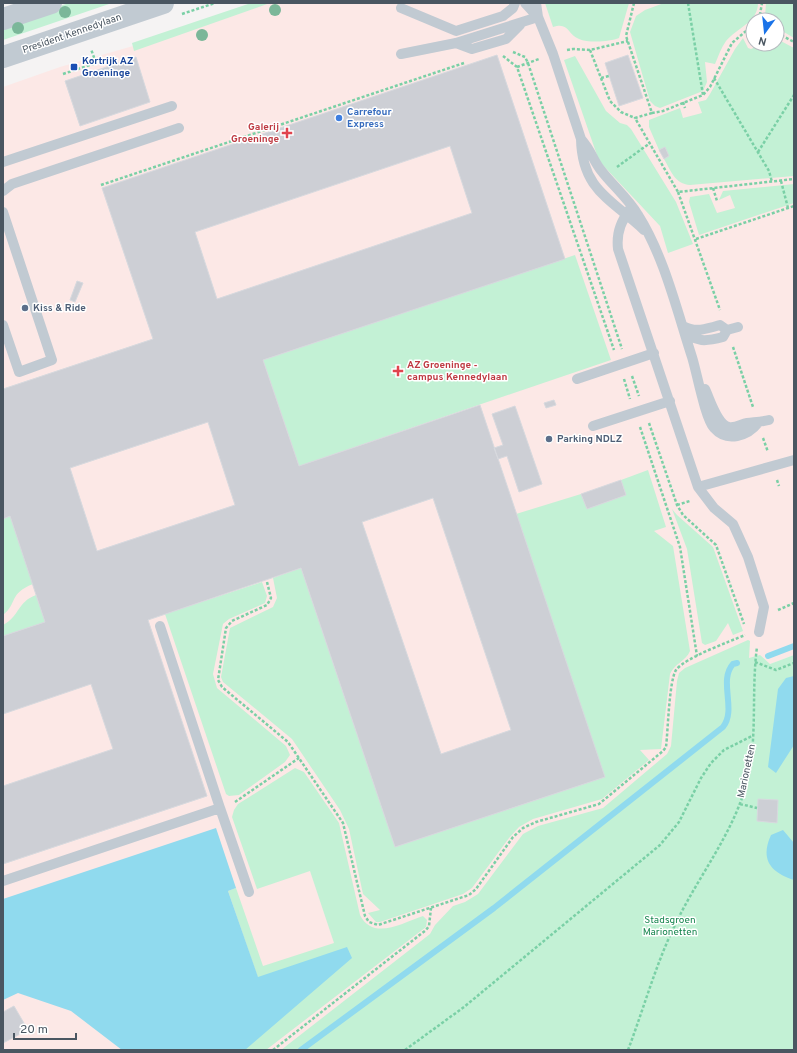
<svg xmlns="http://www.w3.org/2000/svg" width="797" height="1053" viewBox="0 0 797 1053" font-family="Overpass,sans-serif">
<rect width="100%" height="100%" fill="#f5f3f3"/>
<!-- medical -->
<path fill="#fce8e6" fill-rule="evenodd" d="M256,3H794V655L770,664L728,716L298,1050H3V87L60,67L133,46ZM753,20H777V44H753Z"/>
<!-- green -->
<path fill="#c3f1d5" d="M69,3H112L3,40V25Z
M251,3H270L134,51L132,43Z
M545,3H629L619,38C610,42 588,43 579,39C567,34 569,22 553,27Z
M664,3H758C758,22 737,28 726,41C721,48 718,57 715,64L705,62L707,82L703,91L660,108L655,106L650,101L630,32L636,16L645,10Z
M766,3H794V38L777,28V20H767L765,17Z
M743,38L748,48L751,49L762,44H777V39L794,48V176L690,185C675,184 671,171 664,159L669,156L665,148L659,150L649,127V120L680,108L683,118L702,113L698,102L706,100L710,94L735,49Z
M575,56L606,111L620,123L627,125L631,129L676,202L693,244L668,253L660,226L599,161L564,60Z
M794,184V203L699,235L689,202L690,197L709,194L717,213L735,208L730,195L719,200L723,191Z
M575,255L611,360L299,466L263,360Z
M648,470L666,527L654,531L673,546L690,651C686,661 675,663 670,674L661,749L640,750L649,760L602,799L533,819L519,827L509,838L472,888L463,894L380,922H376L368,913L380,910L363,894L349,829L340,810L292,739L223,682L221,677L230,628L273,607L277,598L273,578L301,568L395,847L604,777L516,514L581,494L587,509L626,495L621,480Z
M672,509L677,515L713,547L743,631L733,635L728,623L716,641L705,645L702,643L687,549Z
M10,516L33,584C8,594 18,603 3,615V519Z
M262,582L267,596L265,603L229,619L223,624L213,674L217,688L286,746L290,755L285,762L239,795L229,796L226,794L165,614Z
M36,595L45,622L3,636V625C20,616 17,602 36,595Z
M748,640L750,641L749,658L760,655L770,664L794,655V1050H281L430,934L435,925L453,906L465,902L478,894L523,834L538,826L603,808L667,754L671,746L677,681L679,673L685,668Z
M295,768L304,772L339,823L360,915C373,941 402,923 423,916L427,920L426,927L266,1050H229L258,978L228,891L236,888L263,966L334,943L310,871L257,889L232,817L234,810L238,804Z"/>
<!-- water -->
<path fill="#90daee" d="M794,676V745L776,773L768,767L778,689L786,678Z
M216,828L236,888L228,891L258,977L347,947L352,958L245,1050H122L71,1011L18,993L3,1000V899Z
M783,830L794,843V880C770,872 760,859 771,835Z"/>
<g fill="none" stroke-linecap="round" stroke-linejoin="round">
<!-- stream -->
<path stroke="#90daee" stroke-width="6" d="M768,656L794,646
M301,1050L494,908L723,727C737,709 718,681 733,664L737,663"/>
</g>
<!-- building -->
<path fill="#cdcfd5" stroke="#d7d9de" fill-rule="evenodd" d="M497,55L565,259L263,360L299,466L480,405L605,777L395,847L301,568L148,620L207,796L3,864V786L113,749L91,684L3,714V636L45,622L10,516L3,519V389L153,339L102,188ZM450,146L472,213L217,299L195,232ZM208,422L235,505L97,551L70,468ZM433,498L511,730L441,754L362,522Z
M628,55L643,98L619,106L605,63Z
M136,57L150,102L80,126L65,81Z
M665,147L669,156L664,159L659,150Z
M77,281L83,283L75,302L70,300Z
M554,400L556,405L546,408L544,403Z
M515,406L542,484L519,492L507,456L498,459L494,448L503,445L492,414Z
M621,480L626,495L587,509L581,494Z
M758,799L778,800L777,823L757,821Z
M14,1006L28,1030L3,1043V1012Z"/>
<g fill="none" stroke-linecap="round" stroke-linejoin="round">
<!-- path -->
<path stroke="#7ad0a6" stroke-width="2.5" stroke-dasharray="3 2" stroke-linecap="butt" d="M634,3L626,36L652,113L663,111L703,95L710,87L732,43L753,25
M688,3L703,95
M182,14L215,3
M759,20L762,3
M777,33L794,42
M567,50L573,49L590,50L628,41
M590,50L610,101L621,112L635,118
M513,52L525,57L528,63L622,349
M503,56L517,67L614,350
M517,67L539,59
M63,74L96,63L91,49
M601,78L609,76
M714,78L769,171L772,182
M683,102L685,108
M652,113L635,118L678,192L794,179
M758,152L794,95
M617,167L650,143
M781,181L788,208
M101,185L464,63
M713,188L717,201
M678,192L720,310
M696,239L794,206
M733,347L753,407
M632,376L639,396
M624,379L630,399
M649,423L677,505L683,515L716,545L744,624
M640,427L680,547L697,656
M763,438L768,452
M777,480L779,486
M677,505L690,501
M267,582L271,598L267,605L232,621L226,628L218,680L222,687L288,742L343,823L365,916L369,922L378,925L469,895L476,889L513,837L523,828L536,822L599,804L663,751L666,747C668,731 669,681 676,670C686,657 729,642 745,635
M778,610L794,603
M755,662L776,670L794,663
M235,802L299,758
M740,804L757,808
M273,1050L426,930L429,926L431,908
M405,1050L464,1007L660,845L679,822L701,778L711,763L724,750L754,735
M628,1050C644,1008 656,963 676,923C699,875 733,834 747,782C758,737 751,692 757,647"/>
<!-- service -->
<path stroke="#c1cad2" stroke-width="10" d="M525,3L538,17
M536,3L538,17L553,54L581,139C582,190 611,199 644,230
M401,8L456,31L503,16L513,8L515,3
M456,43L472,49L506,39L520,25
M401,54L456,43L538,17
M581,139C591,150 592,158 600,169C612,185 628,198 638,215C664,256 677,311 692,357C697,373 705,418 714,428C727,443 748,436 758,423
M3,162L172,106
M3,191L12,184L179,128
M632,206C622,220 616,231 618,249L698,487L714,508L733,524L748,557L764,607L759,632
M3,212L52,360L19,372L3,325
M683,326C695,333 707,329 720,325L727,330
M683,328C694,344 708,341 723,337L727,330L738,327
M577,379L654,353
M705,389C710,399 717,425 729,427C736,428 741,424 747,423C755,422 761,422 769,420
M593,426L670,401
M698,487L794,460
M220,808L249,892
M3,881L220,808L160,626"/>
<!-- tertiary -->
<path stroke="#c1cad2" stroke-width="22" d="M3,19L51,3
M3,57L163,3"/>
</g>
<!-- trees -->
<g fill="#7bb799">
<circle cx="275" cy="10" r="6"/>
<circle cx="65" cy="12" r="6"/>
<circle cx="18" cy="28" r="6"/>
<circle cx="202" cy="35" r="6"/>
</g>
<!-- markers -->
<rect fill="#1a4fb4" stroke="#fff" stroke-width="1.5" x="70" y="63" width="8" height="8" rx="2"/>
<circle fill="#3f7fe0" stroke="#fff" stroke-width="1.5" cx="339" cy="118" r="4"/>
<g fill="#e0444e" stroke="#fff" stroke-width="1.5">
<path d="M285 127h4v4h4v4h-4v4h-4v-4h-4v-4h4z"/>
<path d="M396 365h4v4h4v4h-4v4h-4v-4h-4v-4h4z"/>
</g>
<g fill="#5c6f8a" stroke="#fff" stroke-width="1.5">
<circle cx="25" cy="308" r="4"/>
<circle cx="549" cy="439" r="4"/>
</g>
<g text-anchor="middle" dominant-baseline="central" stroke-width="3" stroke-linejoin="round" paint-order="stroke">
<!-- street labels -->
<g font-size="10" fill="#4a5661" stroke="#fff">
<text transform="translate(72 34) rotate(-19)">President Kennedylaan</text>
<text transform="translate(747 771) rotate(-78)">Marionetten</text>
</g>
<!-- transit labels -->
<g font-size="10" font-weight="bold" fill="#164399" stroke="#fff" text-anchor="start">
<text x="82" y="61">Kortrijk AZ<tspan x="82" dy="12">Groeninge</tspan></text>
</g>
<!-- shop labels -->
<g font-size="10" font-weight="bold" fill="#366cbe" stroke="#fff" text-anchor="start">
<text x="347" y="112">Carrefour<tspan x="347" dy="12">Express</tspan></text>
</g>
<!-- health labels -->
<g font-size="10" font-weight="bold" fill="#be3a42" stroke="#fff" text-anchor="end">
<text x="279" y="127">Galerij<tspan x="279" dy="12">Groeninge</tspan></text>
<text x="407" y="365" text-anchor="start">AZ Groeninge -<tspan x="407" dy="12">campus Kennedylaan</tspan></text>
</g>
<!-- service labels -->
<g font-size="10" font-weight="bold" fill="#4e5e75" stroke="#fff" text-anchor="start">
<text x="33" y="308">Kiss &amp; Ride</text>
<text x="557" y="439">Parking NDLZ</text>
</g>
<!-- park labels -->
<g font-size="10" fill="#17864f" stroke="#fff">
<text x="670" y="920">Stadsgroen<tspan x="670" dy="12">Marionetten</tspan></text>
</g>
</g>
<!-- border -->
<rect width="797" height="1053" fill="none" stroke="#4a5661" stroke-width="8"/>
<!-- north arrow -->
<g transform="translate(765 32) rotate(195)"><circle r="19" fill="#ffffff" stroke="#b7bbc0"/>
<path d="M0-3L7 15L0 10L-7 15Z" fill="#1a73e8"/>
<text y="-6" font-size="11" font-weight="bold" text-anchor="middle" fill="#4a5661">N</text>
</g>
<!-- scale -->
<path d="M14 1033v6h62v-6" fill="none" stroke="#4a5661" stroke-width="2"/>
<text x="20" y="1033" font-size="12" fill="#4a5661" stroke="#ffffff" stroke-width="3" paint-order="stroke">20 m</text>
</svg>
